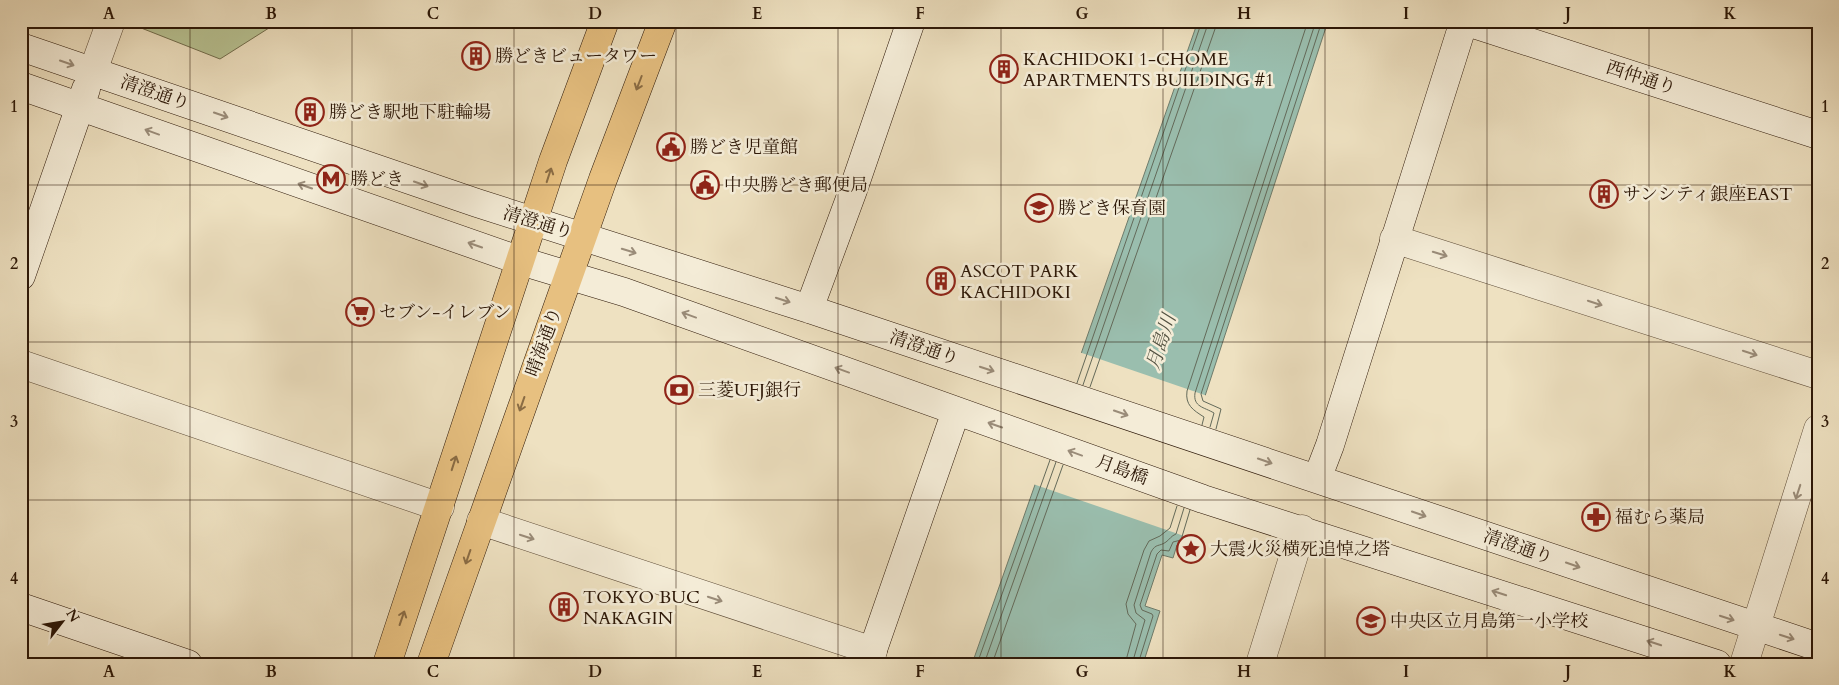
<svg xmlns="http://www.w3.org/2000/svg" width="1839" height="685" viewBox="0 0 1839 685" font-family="Cardo,'Noto Serif JP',serif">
<rect width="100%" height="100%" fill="#eee1c1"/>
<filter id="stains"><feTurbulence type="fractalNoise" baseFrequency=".004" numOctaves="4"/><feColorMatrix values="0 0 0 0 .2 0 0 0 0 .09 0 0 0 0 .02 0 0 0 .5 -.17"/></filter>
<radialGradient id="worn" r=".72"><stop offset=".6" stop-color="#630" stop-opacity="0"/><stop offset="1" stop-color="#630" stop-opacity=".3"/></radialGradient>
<!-- green -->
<path fill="#b8c393" stroke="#726d4d" d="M132,21H280L220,59L131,24Z"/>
<!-- water -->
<path fill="#9abeae" stroke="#6e7b6b" d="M1198,21H1328L1205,396L1228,405L1184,547L1177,545L1173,558L1162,555L1145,606L1160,611L1143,664H972Z"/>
<!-- pier -->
<path fill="#eee1c1" d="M1079,352L1231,404L1190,538L1033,484Z"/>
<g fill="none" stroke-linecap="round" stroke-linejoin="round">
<!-- shore -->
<path stroke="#636a5a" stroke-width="1" d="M1077,383L1202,21
M1083,385L1209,21
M1090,387L1215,29L1216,21
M1202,425L1204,417C1193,410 1185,405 1187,391L1308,21
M1210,427L1214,413C1204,407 1193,407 1195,393L1316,21
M1216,429L1221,409L1203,401L1201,394L1322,21
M977,664L1050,460
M984,664L1056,462
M992,664L1063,465
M1125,664L1136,624L1128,614L1126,604L1144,550L1149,541L1160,536L1170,528L1177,506
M1132,664L1145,620L1136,613L1134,605L1151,552C1156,543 1159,547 1166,542C1170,539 1171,536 1176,534L1184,508
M1138,664L1153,616L1152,614L1142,610L1140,605L1157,554L1161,550L1169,551L1173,542L1181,540L1190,510"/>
<defs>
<path id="street" d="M93,71L111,21
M1394,239L1818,375
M21,364L440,507
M481,521L873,651
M1260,664L1302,529
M1744,664L1818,429"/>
<path id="secondary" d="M1464,21L1818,135
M21,47L477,203L809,309L1818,647
M21,86L521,261L624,292L1203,499L1717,664
M21,276L86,89
M809,309L852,193L911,21
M1317,479L1330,445L1464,21
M21,607L188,664
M868,664L956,411"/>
<path id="primary" d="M387,664L553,161L605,21
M431,664L603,179L663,21"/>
</defs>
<!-- street casing -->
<use href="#street" stroke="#5c4a36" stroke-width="29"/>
<!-- secondary casing -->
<use href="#secondary" stroke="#2c1707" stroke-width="29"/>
<!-- primary casing -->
<use href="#primary" stroke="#2c1707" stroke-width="29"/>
<!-- street -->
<use href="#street" stroke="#f4ecd7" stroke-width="28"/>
<!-- secondary -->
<use href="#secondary" stroke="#f4ecd7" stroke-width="28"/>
<!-- primary -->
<use href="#primary" stroke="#e7c080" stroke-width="28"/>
</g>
<!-- one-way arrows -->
<defs><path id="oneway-shaft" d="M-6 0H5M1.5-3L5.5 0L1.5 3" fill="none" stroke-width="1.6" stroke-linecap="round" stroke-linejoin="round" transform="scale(1.25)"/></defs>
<g stroke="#9a8c79">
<use href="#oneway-shaft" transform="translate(67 63) rotate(19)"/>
<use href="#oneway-shaft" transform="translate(221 115) rotate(19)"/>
<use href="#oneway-shaft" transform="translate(152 132) rotate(-160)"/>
<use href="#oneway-shaft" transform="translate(421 184) rotate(19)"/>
<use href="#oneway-shaft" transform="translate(305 186) rotate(-161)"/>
<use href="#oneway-shaft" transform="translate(475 245) rotate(-161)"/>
<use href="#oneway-shaft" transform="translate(629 251) rotate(17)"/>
<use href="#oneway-shaft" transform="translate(1440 254) rotate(17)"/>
<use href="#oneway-shaft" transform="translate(783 300) rotate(18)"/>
<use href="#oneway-shaft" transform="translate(1595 303) rotate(18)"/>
<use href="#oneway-shaft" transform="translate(689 315) rotate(-160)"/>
<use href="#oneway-shaft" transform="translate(1750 353) rotate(18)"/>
<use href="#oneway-shaft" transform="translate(987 369) rotate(18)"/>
<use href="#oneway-shaft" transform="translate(842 370) rotate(-160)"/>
<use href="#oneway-shaft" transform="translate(1121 413) rotate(19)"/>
<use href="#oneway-shaft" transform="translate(995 425) rotate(-161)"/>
<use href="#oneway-shaft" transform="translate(1075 453) rotate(-160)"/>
<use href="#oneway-shaft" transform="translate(1265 461) rotate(19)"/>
<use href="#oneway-shaft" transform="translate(1798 492) rotate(108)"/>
<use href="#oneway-shaft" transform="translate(1419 514) rotate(19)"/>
<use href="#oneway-shaft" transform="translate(527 537) rotate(18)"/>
<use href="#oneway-shaft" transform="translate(1573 565) rotate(19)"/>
<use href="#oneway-shaft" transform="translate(1499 593) rotate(-162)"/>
<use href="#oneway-shaft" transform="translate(715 599) rotate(18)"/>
<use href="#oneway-shaft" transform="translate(1727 618) rotate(18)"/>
<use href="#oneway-shaft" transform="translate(1787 637) rotate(18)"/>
<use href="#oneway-shaft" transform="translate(1654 643) rotate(-162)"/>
</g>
<g stroke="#8a6c44">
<use href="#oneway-shaft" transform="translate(639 83) rotate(111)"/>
<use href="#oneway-shaft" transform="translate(549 175) rotate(-72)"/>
<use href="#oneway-shaft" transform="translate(522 404) rotate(109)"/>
<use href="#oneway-shaft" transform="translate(454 463) rotate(-72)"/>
<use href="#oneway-shaft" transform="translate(468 557) rotate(109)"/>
<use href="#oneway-shaft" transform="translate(402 618) rotate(-71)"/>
</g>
<!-- grid -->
<path fill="none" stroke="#2c1707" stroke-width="1" stroke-opacity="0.55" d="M190,21V664M352,21V664M514,21V664M676,21V664M838,21V664M1001,21V664M1163,21V664M1325,21V664M1487,21V664M1649,21V664M21,185H1818M21,342H1818M21,500H1818"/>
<!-- icons -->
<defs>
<symbol id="building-ring" viewBox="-11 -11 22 22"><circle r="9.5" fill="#f4ecd7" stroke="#8f2418" stroke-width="1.5"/><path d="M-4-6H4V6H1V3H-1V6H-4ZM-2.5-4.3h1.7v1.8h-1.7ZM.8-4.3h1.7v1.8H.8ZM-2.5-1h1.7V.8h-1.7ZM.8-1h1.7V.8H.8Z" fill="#8f2418"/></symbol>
<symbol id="civic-ring" viewBox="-11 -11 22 22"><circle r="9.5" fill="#f4ecd7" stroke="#8f2418" stroke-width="1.5"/><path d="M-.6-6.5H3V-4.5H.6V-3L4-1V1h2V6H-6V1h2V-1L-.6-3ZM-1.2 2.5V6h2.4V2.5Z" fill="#8f2418"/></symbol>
<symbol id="metro-ring" viewBox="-11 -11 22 22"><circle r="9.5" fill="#f4ecd7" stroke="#8f2418" stroke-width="1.5"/><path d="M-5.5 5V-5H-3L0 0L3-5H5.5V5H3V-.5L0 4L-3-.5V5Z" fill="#8f2418"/></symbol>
<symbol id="school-ring" viewBox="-11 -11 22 22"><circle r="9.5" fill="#f4ecd7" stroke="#8f2418" stroke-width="1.5"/><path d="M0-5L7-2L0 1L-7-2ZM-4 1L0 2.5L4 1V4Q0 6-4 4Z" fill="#8f2418"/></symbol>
<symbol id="supermarket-ring" viewBox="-11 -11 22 22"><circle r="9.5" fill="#f4ecd7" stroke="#8f2418" stroke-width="1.5"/><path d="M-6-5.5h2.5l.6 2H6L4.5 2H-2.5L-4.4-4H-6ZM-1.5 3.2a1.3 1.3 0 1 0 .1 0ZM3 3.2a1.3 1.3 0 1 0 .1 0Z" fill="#8f2418"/></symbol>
<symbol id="bank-ring" viewBox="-11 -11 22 22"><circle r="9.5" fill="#f4ecd7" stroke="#8f2418" stroke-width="1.5"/><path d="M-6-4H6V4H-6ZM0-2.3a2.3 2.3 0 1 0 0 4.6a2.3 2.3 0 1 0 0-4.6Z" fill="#8f2418"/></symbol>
<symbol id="pharmacy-ring" viewBox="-11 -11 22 22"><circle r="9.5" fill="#f4ecd7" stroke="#8f2418" stroke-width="1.5"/><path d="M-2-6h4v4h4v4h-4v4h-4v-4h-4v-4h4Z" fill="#8f2418"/></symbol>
<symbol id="sight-ring" viewBox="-11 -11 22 22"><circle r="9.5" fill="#f4ecd7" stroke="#8f2418" stroke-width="1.5"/><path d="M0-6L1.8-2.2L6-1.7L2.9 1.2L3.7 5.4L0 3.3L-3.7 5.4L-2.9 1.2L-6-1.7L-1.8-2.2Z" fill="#8f2418"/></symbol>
</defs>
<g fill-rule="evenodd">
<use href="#building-ring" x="460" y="40" width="32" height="32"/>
<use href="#building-ring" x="988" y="53" width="32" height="32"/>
<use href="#building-ring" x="294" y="96" width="32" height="32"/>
<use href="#civic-ring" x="655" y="131" width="32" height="32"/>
<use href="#metro-ring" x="315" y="163" width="32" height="32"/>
<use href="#civic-ring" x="689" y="169" width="32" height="32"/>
<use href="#building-ring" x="1588" y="178" width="32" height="32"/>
<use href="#school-ring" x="1023" y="192" width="32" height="32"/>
<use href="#building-ring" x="925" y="265" width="32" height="32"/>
<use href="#supermarket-ring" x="344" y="296" width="32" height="32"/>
<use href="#bank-ring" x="663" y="374" width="32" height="32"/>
<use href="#pharmacy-ring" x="1580" y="501" width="32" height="32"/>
<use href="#sight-ring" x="1175" y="533" width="32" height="32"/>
<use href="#building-ring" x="548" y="591" width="32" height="32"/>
<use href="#school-ring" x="1355" y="605" width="32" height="32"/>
</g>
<g text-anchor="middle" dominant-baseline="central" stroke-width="5" stroke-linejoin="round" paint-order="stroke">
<!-- poi labels -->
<g font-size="18" fill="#2c1707" stroke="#f4ecd7" text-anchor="start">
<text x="495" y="56">勝どきビュータワー</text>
<text x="1023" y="59">KACHIDOKI 1-CHOME<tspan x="1023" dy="21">APARTMENTS BUILDING #1</tspan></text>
<text x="329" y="112">勝どき駅地下駐輪場</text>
<text x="690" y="147">勝どき児童館</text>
<text x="350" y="179">勝どき</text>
<text x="724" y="185">中央勝どき郵便局</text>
<text x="1623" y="194">サンシティ銀座EAST</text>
<text x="1058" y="208">勝どき保育園</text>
<text x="960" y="271">ASCOT PARK<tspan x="960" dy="21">KACHIDOKI</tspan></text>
<text x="379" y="312">セブン-イレブン</text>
<text x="698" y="390">三菱UFJ銀行</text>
<text x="1615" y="517">福むら薬局</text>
<text x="1210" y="549">大震火災横死追悼之塔</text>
<text x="583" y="597">TOKYO BUC<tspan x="583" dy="21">NAKAGIN</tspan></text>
<text x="1390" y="621">中央区立月島第一小学校</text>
</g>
<!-- street labels -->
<g font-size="18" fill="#2c1707" stroke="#f4ecd7">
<text transform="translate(1641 78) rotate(18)">西仲通り</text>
<text transform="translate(155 93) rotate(19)">清澄通り</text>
<text transform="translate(538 223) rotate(17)">清澄通り</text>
<text transform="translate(544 342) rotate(-70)">晴海通り</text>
<text transform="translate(924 348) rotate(19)">清澄通り</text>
<text transform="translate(1122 470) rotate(20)">月島橋</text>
<text transform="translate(1518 547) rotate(19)">清澄通り</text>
</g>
<!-- water labels -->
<g font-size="19" font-style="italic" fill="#525141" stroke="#f4ecd7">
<text transform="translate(1161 342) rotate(-72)">月島川</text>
</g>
</g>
<!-- margin -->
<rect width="1839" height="685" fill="none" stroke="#eee1c1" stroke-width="55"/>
<!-- north arrow -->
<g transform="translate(62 622) rotate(59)" stroke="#f4ecd7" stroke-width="4" paint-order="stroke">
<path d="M0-4L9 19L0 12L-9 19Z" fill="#2c1707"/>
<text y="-8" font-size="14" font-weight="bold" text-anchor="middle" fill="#2c1707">N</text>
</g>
<rect x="28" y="28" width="1784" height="630" fill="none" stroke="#2c1707" stroke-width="2"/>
<g font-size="16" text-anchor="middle" font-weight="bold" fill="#2c1707">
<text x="109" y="19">A</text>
<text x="271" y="19">B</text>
<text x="433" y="19">C</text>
<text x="595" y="19">D</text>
<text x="757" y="19">E</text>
<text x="920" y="19">F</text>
<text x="1082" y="19">G</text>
<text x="1244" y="19">H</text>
<text x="1406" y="19">I</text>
<text x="1568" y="19">J</text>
<text x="1730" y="19">K</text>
<text x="14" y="112">1</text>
<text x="1825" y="112">1</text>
<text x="14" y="269">2</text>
<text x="1825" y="269">2</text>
<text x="14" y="427">3</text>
<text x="1825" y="427">3</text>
<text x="14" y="584">4</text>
<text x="1825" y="584">4</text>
<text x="109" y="677">A</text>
<text x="271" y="677">B</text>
<text x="433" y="677">C</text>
<text x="595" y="677">D</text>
<text x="757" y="677">E</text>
<text x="920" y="677">F</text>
<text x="1082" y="677">G</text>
<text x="1244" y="677">H</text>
<text x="1406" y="677">I</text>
<text x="1568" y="677">J</text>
<text x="1730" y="677">K</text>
</g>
<rect width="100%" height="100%" filter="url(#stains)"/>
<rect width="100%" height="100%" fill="url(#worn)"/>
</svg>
